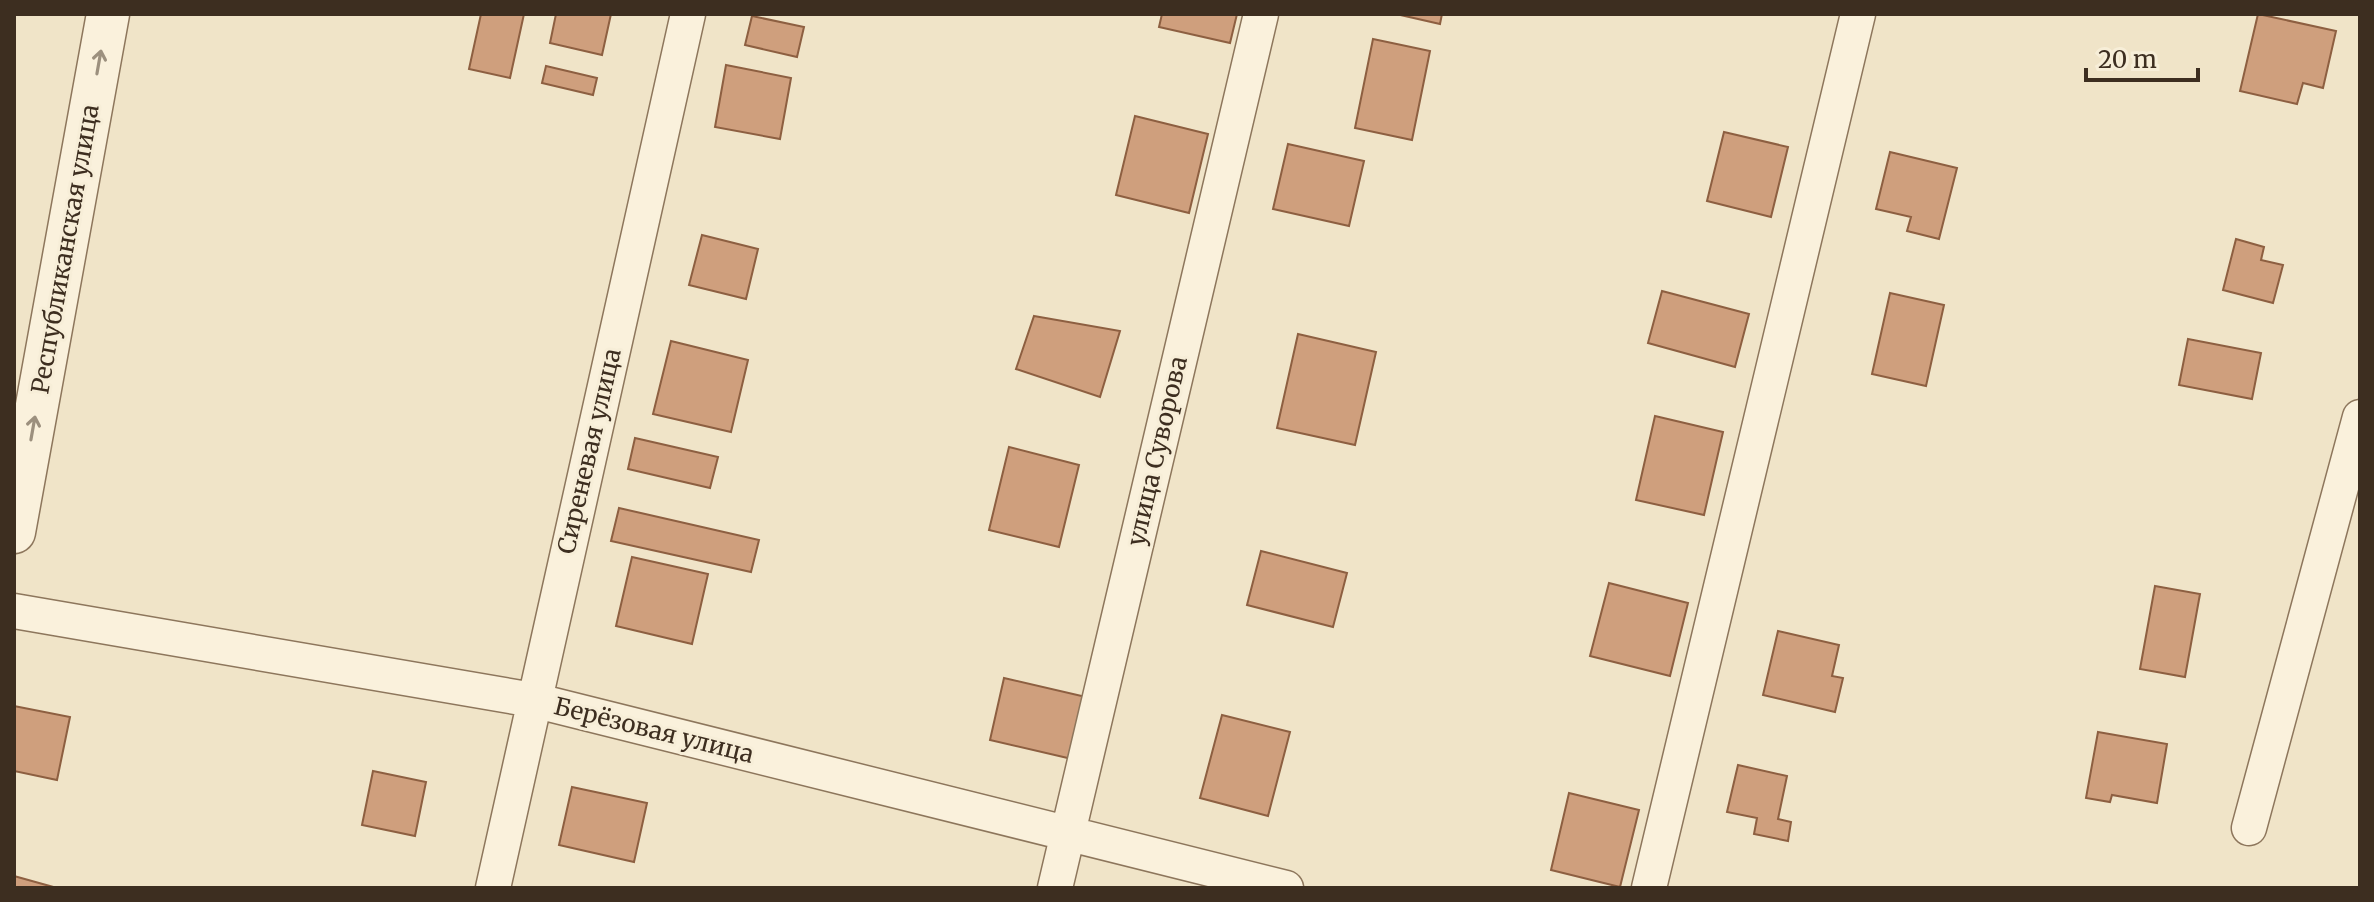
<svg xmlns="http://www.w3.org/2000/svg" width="2374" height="902" viewBox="0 0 2374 902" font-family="Merriweather,serif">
<rect width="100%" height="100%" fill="#f0e4c8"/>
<!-- building -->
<path fill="#cf9f7d" stroke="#8d5f41" stroke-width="2" d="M481,14H524L510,78L469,69Z
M556,14H611L602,55L550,43Z
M1162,14H1237L1230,43L1159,27Z
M1396,14H1442L1440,24Z
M2258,14L2336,31L2323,88L2303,83L2297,104L2240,91Z
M752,16L804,27L797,57L745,45Z
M1373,39L1430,51L1412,140L1355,128Z
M726,65L791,78L780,139L715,127Z
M546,66L597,78L593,95L542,83Z
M1135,116L1208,134L1189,213L1116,195Z
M1724,132L1788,147L1771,217L1707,201Z
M1288,144L1364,161L1349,226L1273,209Z
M1890,152L1957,168L1939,239L1907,231L1911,217L1876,209Z
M702,235L758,249L746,299L689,285Z
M2236,239L2264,247L2261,260L2283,265L2273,303L2223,290Z
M1662,291L1749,314L1735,367L1648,343Z
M1890,293L1944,305L1926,386L1872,374Z
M1034,316L1120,331L1100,397L1016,369Z
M1298,334L1376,352L1355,445L1277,428Z
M2188,339L2261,353L2252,399L2179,385Z
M671,341L748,360L731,432L653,414Z
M1655,416L1723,432L1704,515L1636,500Z
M635,438L718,457L710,488L628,469Z
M1009,447L1079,465L1059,547L989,530Z
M619,508L759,540L751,572L611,541Z
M1261,551L1347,573L1333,627L1247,605Z
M632,557L708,574L692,644L616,626Z
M1609,583L1688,603L1670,676L1590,656Z
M2155,586L2200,594L2185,677L2140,669Z
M1778,631L1839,645L1832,676L1843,678L1835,712L1763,695Z
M1004,678L1086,697L1072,759L990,740Z
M14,706L70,717L57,780L14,771Z
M1222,715L1290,732L1268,816L1200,798Z
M2098,732L2167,744L2157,803L2112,795L2110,802L2086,798Z
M1738,765L1787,776L1778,819L1791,822L1788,841L1754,834L1757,818L1727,812Z
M373,771L426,782L415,836L362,825Z
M572,787L647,803L634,862L559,845Z
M1569,793L1639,810L1620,887L1551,870Z
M14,876L57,888H14Z"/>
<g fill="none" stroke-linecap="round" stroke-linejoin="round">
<defs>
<path id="minor" d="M14,611L533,700L1286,888
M2249,828L2360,417
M493,888L688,14
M1055,888L1261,14
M1649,888L1858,14"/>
<path id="tertiary" d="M14,532L108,14"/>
</defs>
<!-- minor casing -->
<use href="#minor" stroke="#8d765c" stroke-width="37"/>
<!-- tertiary casing -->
<use href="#tertiary" stroke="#8d765c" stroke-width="45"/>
<!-- minor -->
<use href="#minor" stroke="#faf1dc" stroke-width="34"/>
<!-- tertiary -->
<use href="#tertiary" stroke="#faf1dc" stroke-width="42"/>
</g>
<!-- one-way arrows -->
<defs><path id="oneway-shaft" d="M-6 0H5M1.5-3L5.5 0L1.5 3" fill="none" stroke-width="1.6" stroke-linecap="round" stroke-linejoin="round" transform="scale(2)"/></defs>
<g stroke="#9c907e">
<use href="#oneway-shaft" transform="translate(99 62) rotate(-80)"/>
<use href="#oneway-shaft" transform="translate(33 428) rotate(-80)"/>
</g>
<g text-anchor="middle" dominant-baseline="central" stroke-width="6" stroke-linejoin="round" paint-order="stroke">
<!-- street labels -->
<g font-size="24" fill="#3d2e20" stroke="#f7eed8">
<text transform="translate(65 249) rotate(-80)">Республиканская улица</text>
<text transform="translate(589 451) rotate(-77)">Сиреневая улица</text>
<text transform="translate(1157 451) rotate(-77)">улица Суворова</text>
<text transform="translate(654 730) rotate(14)">Берёзовая улица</text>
</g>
</g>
<!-- border -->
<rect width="2374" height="902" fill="none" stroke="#3d2e20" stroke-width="32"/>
<!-- scale -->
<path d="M2086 68v12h112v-12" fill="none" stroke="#3d2e20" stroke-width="4"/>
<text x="2098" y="68" font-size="24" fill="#3d2e20" stroke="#f7eed8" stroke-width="6" paint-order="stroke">20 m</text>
</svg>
